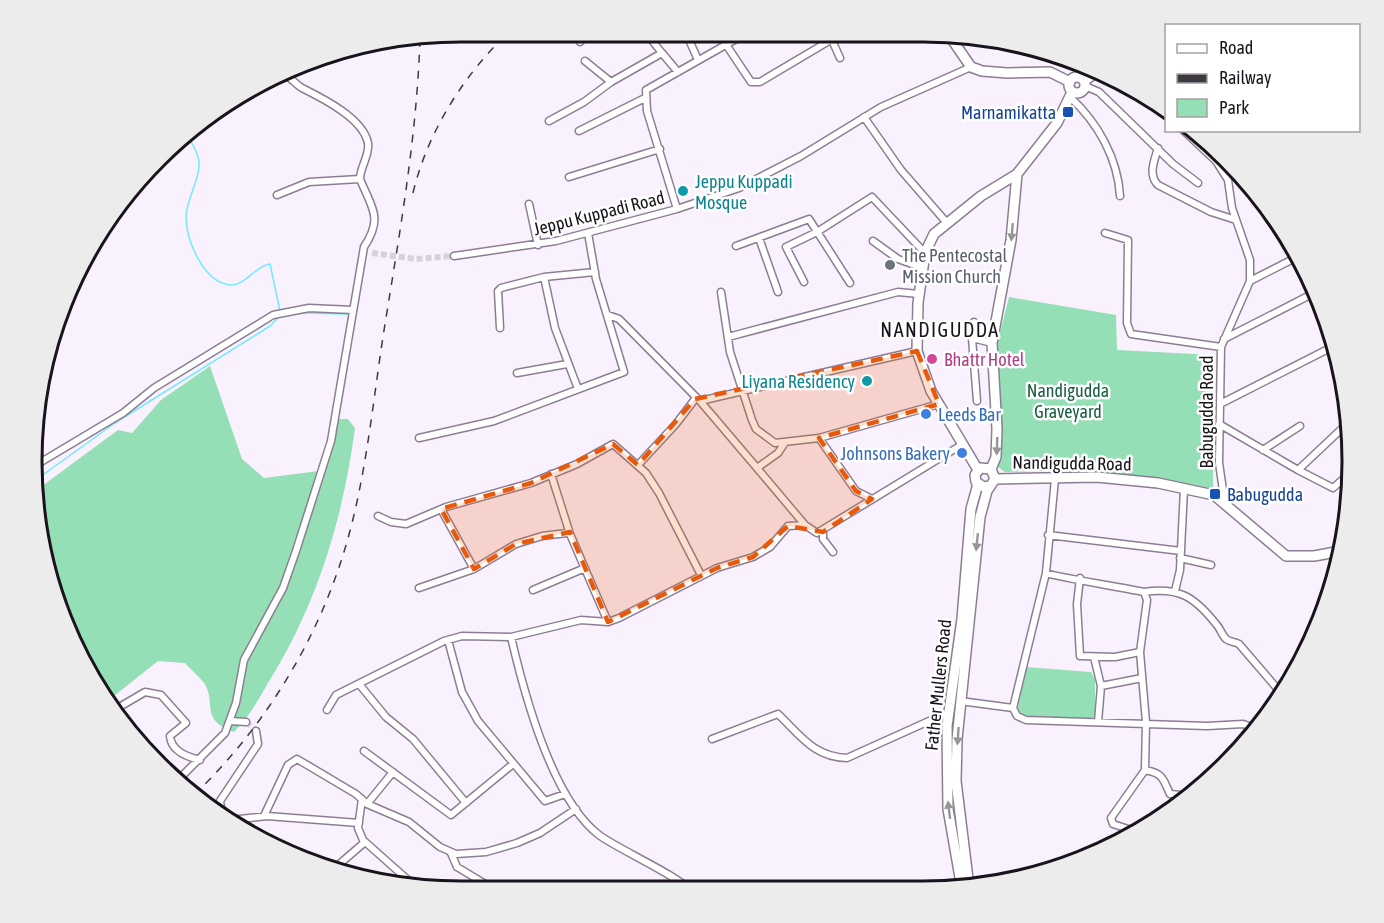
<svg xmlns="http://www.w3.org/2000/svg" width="1384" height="923" viewBox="0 0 1384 923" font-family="'Asap Condensed',sans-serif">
<rect width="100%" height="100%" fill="#faf1fe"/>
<!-- green -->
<path fill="#95dfb6" d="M1009,297L1116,315L1117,350L1214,355L1213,489C1143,473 1076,469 1005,472L998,467L1001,424L996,349Z
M210,366L242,459L264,478L319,471L333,419H348L355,428C343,519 317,605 268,683C258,700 249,718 234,732C199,720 217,702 204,683C199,676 191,670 185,663L158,661L109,700L89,677L46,572L38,489L118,430L132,433L161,400Z
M1026,667L1091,672L1095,679V716L1089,719L1023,717L1018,708Z"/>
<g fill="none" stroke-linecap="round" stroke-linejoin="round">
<!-- stream -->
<path stroke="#6feaff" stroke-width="1.5" d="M188,136C193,145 200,157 199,166C198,183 187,199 186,216C186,240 203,282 230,285C245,286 255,266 270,264L280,311
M302,313L349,314
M37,479L115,423L270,326L280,316"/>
<!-- street-tunnel -->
<path stroke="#d8d0dc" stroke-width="6" stroke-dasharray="6 3" stroke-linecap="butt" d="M372,253L416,259L454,256
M246,722L256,731"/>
<defs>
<path id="street" d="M632,33H635
M646,33L662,53
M686,33L698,60
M831,38L840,58
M580,42L588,32
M725,43L751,82H760L829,41V34
M585,61L611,82L662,53L678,72
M1085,86L1099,92L1173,164L1198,183
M1071,98C1098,123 1118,159 1120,196
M1154,104L1166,115
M864,117L901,170L947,223
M549,121L584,102L611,82
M1183,130L1216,161L1228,180L1232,208L1250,260V281L1221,347L1219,463L1225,504
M579,131L645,98
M1158,148C1154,161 1148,175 1158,185L1211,212L1236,220
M569,177L660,149
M277,195L309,182L360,179
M529,204L538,245
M677,209L647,111L646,90L745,34
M1105,233L1128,240L1127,323L1131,334L1221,347
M759,238L778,292
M873,241L898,259L923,268
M736,246L809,219L850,283
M454,256L556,241L677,209L739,188L801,156L881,107L971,67
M544,277L555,328L578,389
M1250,281L1299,256
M804,282L786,247L817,232L872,197L925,253
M721,292L730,352L752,420L756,429L775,443L819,438L939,404
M608,315L619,319L700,401L757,468
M974,322L972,338L992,343
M500,328L498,291L501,288L544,277L595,272
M728,337L898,292L919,294
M972,338L977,401
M1224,339L1316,292
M517,373L567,364
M700,401L917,351
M1220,404L1336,345
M1219,424L1298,470L1333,488L1350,473
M419,438L494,421L624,372L596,279L588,233
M819,438L856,491L872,499
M784,444L778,453L757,468L805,525L817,533L963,444
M1263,450L1300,426
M36,465L123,413L154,388L273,315L309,308L353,310
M638,465L676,424L695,399
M1298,470L1350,421
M551,474L570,534
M1055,479L1046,573C1051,576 1131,589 1144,592L1147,600L1140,652L1146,722L1145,770L1111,818L1113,824L1137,832
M441,509L474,569
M378,516L391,522L406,524L446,507L531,483L577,464L613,444L646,473L659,493L701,575
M823,532V539L833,552
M1048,535L1181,551
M1180,558L1211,565
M1046,573L1013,708L1017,716L1026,720L1207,726L1243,724L1258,729
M1080,578L1077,604L1080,656L1115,657L1140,652
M419,588L474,569L516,544L542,536L567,533L570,534L608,622
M533,590L585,568
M1175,591L1180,570L1184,489
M1144,592C1178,587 1194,596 1216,624C1220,628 1222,635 1226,639C1230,642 1235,642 1239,644L1282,694
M511,637C524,693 552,799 599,835C616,848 680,877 688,889
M448,640L462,692L478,721L545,801L565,794
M1094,657L1101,686L1098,722
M359,684L386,717L413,739L466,803
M1101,686L1142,678
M960,701L1013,708
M116,709L145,692L161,695L186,723L170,736C171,751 187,757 200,760
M327,710L336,695L444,641L462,636L511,637L581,620L608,622L619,618L717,568L753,557L770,547L788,526L805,525
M230,721L246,722
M712,739L778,714C801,736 814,757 847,758L949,712
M364,751L451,815L513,764
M1145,770C1163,773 1163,779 1170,794L1192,796
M176,782L225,733L236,703L244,660L283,588L296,551L331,441L364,247C384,217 371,207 360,179C360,167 370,155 368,143C363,118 322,98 302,88C295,84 291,77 283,74
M362,799L358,828L363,840L417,888
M367,804L393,772
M222,814L220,801L258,744L256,731
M264,816L288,765L297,759L356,794L367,804L409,822L440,847L456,854L486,852L517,843L540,833L576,809
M230,820L267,816L359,823
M451,853L457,867L492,888
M336,867L365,842
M669,889L675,880"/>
<path id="secondary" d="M949,35L971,67L982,71L1007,73L1050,72L1070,82
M1069 85a8 8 0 1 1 16 0a8 8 0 1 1-16 0Z
M1084,81L1098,71
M991,469L996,457L997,429L992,343L1011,240L1017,174
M978,470L931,391L917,351L918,303L925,253L934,234L981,196L1017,174L1057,123L1072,92
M995,479L1097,477L1158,483L1214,495L1286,556H1314L1341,551
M969,887L956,781L957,739L980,517L987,491L995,479L991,469L980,468L975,475L976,482L984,487L990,486
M962,889L948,809L947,726L962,619L971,509L978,484"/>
</defs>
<!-- street casing -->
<use href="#street" stroke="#8c7e92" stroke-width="9"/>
<!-- secondary casing -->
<use href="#secondary" stroke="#8c7e92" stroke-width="12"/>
<!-- street -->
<use href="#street" stroke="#fff" stroke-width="6"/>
<!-- secondary -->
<use href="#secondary" stroke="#fff" stroke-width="9"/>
<!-- rail -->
<path stroke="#3e3840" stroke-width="1.5" stroke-dasharray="8 8" stroke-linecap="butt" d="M413,193C427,133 464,74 509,32
M194,795C262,730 315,645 343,555C367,479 373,396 386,318C401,225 417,133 420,38"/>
</g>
<!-- one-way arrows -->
<defs><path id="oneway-solid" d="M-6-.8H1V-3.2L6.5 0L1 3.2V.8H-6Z" transform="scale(1.5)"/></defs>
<g fill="#989598">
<use href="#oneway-solid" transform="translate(1012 232) rotate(95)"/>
<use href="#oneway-solid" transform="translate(997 446) rotate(92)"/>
<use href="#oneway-solid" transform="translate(977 542) rotate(96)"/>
<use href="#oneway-solid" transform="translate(958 736) rotate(94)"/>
<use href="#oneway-solid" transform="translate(949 810) rotate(-97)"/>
</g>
<!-- marked area -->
<path fill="#e8590c" fill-opacity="0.2" stroke="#e8590c" stroke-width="4.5" stroke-dasharray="12 8" stroke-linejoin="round" d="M917,351L939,404L819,438L856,491L872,499L823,532L788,526L753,557L717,568L608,622L570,532L516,544L474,569L441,509L531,483L613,444L638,465L695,399Z"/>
<!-- markers -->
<g fill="#1a4fb4" stroke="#fff" stroke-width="2">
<rect x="1062" y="106" width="12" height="12" rx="3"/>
<rect x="1209" y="488" width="12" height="12" rx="3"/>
</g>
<g fill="#0f9aa8" stroke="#fff" stroke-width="2">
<circle cx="683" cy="191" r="6"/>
<circle cx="867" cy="381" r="6"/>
</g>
<circle fill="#6b7280" stroke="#fff" stroke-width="2" cx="890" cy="265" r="6"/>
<circle fill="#d1479c" stroke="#fff" stroke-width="2" cx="932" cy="359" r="6"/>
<g fill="#3f7fe0" stroke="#fff" stroke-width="2">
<circle cx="926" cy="414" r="6"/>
<circle cx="962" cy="453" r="6"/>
</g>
<g text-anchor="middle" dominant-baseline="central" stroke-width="5" stroke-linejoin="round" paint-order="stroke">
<!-- transit labels -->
<g font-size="18" fill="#164399" stroke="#fff" text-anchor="end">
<text x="1056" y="112">Marnamikatta</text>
<text x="1227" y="494" text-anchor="start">Babugudda</text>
</g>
<!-- culture labels -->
<g font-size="18" fill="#0d838f" stroke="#fff" text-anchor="start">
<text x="695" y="181">Jeppu Kuppadi<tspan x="695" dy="21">Mosque</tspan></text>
<text x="855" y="381" text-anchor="end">Liyana Residency</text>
</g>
<!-- street labels -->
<g font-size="18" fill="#19131b" stroke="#fff">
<text transform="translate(599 213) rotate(-14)">Jeppu Kuppadi Road</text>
<text transform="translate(1206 412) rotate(-90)">Babugudda Road</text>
<text transform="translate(1072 463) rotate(1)">Nandigudda Road</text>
<text transform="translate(938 685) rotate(-84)">Father Mullers Road</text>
</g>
<!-- worship labels -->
<g font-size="18" fill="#5b616d" stroke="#fff" text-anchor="start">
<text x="902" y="255">The Pentecostal<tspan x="902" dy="21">Mission Church</tspan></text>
</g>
<!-- hotel labels -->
<g font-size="18" fill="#b23c85" stroke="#fff" text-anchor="start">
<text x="944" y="359">Bhattr Hotel</text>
</g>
<!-- park labels -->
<g font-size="18" fill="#195e3f" stroke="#fff">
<text x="1068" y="390">Nandigudda<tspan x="1068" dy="21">Graveyard</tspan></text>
</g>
<!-- shop labels -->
<g font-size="18" fill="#366cbe" stroke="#fff" text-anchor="start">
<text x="938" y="414">Leeds Bar</text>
<text x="950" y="453" text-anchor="end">Johnsons Bakery</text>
</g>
<!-- neighbourhood labels -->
<g font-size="20" letter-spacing="1.5" fill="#19131b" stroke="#fff">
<text x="940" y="329">NANDIGUDDA</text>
</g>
</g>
<!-- crop -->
<path d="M0 0H1384V923H0ZM461 42H923A419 419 0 0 1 1342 461V462A419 419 0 0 1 923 881H461A419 419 0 0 1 42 462V461A419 419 0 0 1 461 42Z" fill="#edeced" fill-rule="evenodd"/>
<path fill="none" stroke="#19131b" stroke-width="3" d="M461 42H923A419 419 0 0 1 1342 461V462A419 419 0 0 1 923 881H461A419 419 0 0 1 42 462V461A419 419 0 0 1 461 42Z"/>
<!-- legend -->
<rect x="1165" y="24" width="195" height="108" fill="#ffffff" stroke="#a3a1a4" stroke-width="1.5"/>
<rect x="1177" y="44" width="30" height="9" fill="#ffffff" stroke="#a3a1a4" stroke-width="1.5"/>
<text x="1219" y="54" font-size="18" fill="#19131b">Road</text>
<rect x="1177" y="74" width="30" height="9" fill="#3e3840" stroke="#a3a1a4" stroke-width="1.5"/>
<text x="1219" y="84" font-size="18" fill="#19131b">Railway</text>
<rect x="1177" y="99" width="30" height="18" fill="#95dfb6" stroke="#a3a1a4" stroke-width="1.5"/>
<text x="1219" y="114" font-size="18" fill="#19131b">Park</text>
</svg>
